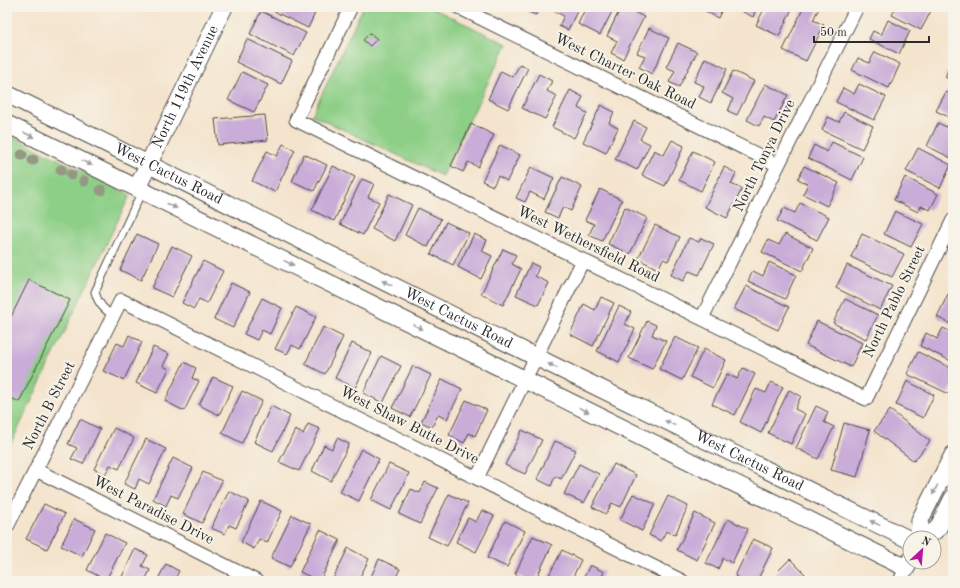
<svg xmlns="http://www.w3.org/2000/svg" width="960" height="588" viewBox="0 0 960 588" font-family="'Old Standard TT',serif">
<rect width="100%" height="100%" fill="#f7f3e8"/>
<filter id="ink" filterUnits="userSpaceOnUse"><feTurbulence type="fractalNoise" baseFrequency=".025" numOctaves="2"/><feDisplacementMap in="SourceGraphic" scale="8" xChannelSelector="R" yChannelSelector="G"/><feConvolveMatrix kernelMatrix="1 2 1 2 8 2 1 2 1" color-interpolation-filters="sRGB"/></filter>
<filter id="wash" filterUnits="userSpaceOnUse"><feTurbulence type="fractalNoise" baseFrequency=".012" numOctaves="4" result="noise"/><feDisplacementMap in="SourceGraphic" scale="16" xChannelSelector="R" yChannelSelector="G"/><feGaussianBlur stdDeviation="0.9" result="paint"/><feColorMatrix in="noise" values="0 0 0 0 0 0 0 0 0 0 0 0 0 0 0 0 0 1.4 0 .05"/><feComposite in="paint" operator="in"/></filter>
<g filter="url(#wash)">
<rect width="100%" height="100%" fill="#f4e4cd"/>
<!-- green -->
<path fill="#8dcf87" stroke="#5c7d59" d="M363,7H430L507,44L442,176L312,115Z
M7,134L130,195L7,452Z"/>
<g id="blocks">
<!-- building -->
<path fill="#c9acd8" d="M265,7H318L308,28Z
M528,7H540L536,15L526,11Z
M551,7H579L568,30L559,26L564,16L550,9Z
M586,7H611L614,8L600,35L578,24Z
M621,7H624L644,17L623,59L611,53L617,41L607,36Z
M703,7H723L718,18L702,9Z
M733,7H757L753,17Z
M765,7H788L792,9L779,36L756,25Z
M804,7H816L819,8L813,20L824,25L806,61L783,50Z
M896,7H933L921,30L892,15Z
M261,11L306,33L294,56L250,34Z
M888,20L910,31L899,54L869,39L873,31L881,35Z
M649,28L669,38L652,74L639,67L645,56L637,53Z
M370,33L377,39L370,46L363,40Z
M247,39L292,61L281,84L236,62Z
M678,43L697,52L679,87L669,82L675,71L666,67Z
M875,52L900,64L889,88L852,70L858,58L869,63Z
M705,58L727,69L711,103L699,97L704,86L694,82Z
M953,60V81L945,77Z
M520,64L528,68L508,109L488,99L501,71L513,77Z
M733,71L754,81L737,115L728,111L733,99L722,93Z
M242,72L268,85L254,112L228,100Z
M539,74L552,81L547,91L557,96L545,119L522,108Z
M765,84L788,95L774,122L764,117L759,126L747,120Z
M859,84L886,97L874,120L836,102L843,88L854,94Z
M570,90L583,97L578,108L587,113L574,138L552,127Z
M946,92L953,95V119L936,111Z
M601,105L614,112L609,123L618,128L606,153L583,142Z
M844,112L873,126L862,149L822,130L828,117L839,122Z
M265,115L268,140L218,145L215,119Z
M634,121L646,127L640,139L650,144L637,170L615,159Z
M938,123L953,130V159L927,146Z
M471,124L494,135L478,167L468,162L463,172L451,166Z
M672,140L684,146L665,186L642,175L654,150L664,155Z
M832,142L863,157L852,180L808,158L814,145L827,152Z
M283,144L295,150L275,192L252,181L267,151L277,156Z
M500,145L520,155L507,181L498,176L493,186L482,181Z
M918,148L951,165L940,188L906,171Z
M693,151L715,162L701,191L679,180Z
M304,154L327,165L314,191L292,181Z
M333,166L355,177L334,221L312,210Z
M804,166L839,183L827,206L803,194L808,184L798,179Z
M531,167L554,178L544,199L530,192L525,202L516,198Z
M724,167L736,173L731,184L742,189L727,218L705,207Z
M562,177L582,187L571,211L563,207L558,218L545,212Z
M905,177L938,194L930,210L921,206L918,212L894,200Z
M362,179L374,184L368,197L379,202L363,235L340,224Z
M600,189L622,200L602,241L589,235L594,224L585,220Z
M389,194L412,205L395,241L372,229Z
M800,203L829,217L817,240L777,221L784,208L795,213Z
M625,207L647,218L630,254L608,244Z
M418,208L441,219L428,247L405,235Z
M895,211L923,224L911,247L884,234Z
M446,222L469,233L453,265L431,254Z
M655,225L680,237L668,261L663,259L658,269L638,259Z
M137,234L158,244L141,280L120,270Z
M474,234L487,240L482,251L492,256L481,279L458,267Z
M785,234L813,248L802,271L762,252L768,240L779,245Z
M862,234L904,254L892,277L851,257Z
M689,238L699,242L701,238L714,244L699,275L689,271L683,281L671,275Z
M172,246L192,256L172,297L152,288Z
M503,249L516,255L512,264L521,269L503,305L481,294Z
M203,261L223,271L207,303L199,299L194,309L182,303Z
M769,262L796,275L785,299L748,281L753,271L763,276Z
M531,263L539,267L535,276L549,283L538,305L516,295Z
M847,265L892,286L880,310L836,288Z
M29,280L70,300L19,402L7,396V325Z
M231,283L250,292L233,328L214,319Z
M746,286L789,307L778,330L734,309Z
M948,294L953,296V325L937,317Z
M601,297L614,303L593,346L570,334L584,304L595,310Z
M262,298L282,308L270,334L262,330L257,340L244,334Z
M845,299L878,315L866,339L833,323Z
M619,306L631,312L625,324L635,329L619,362L597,351Z
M296,307L316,317L300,349L292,345L287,354L275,349Z
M647,321L656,325L652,335L666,341L652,369L629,358Z
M817,321L862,343L851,367L806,345Z
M323,327L343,337L325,374L305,364Z
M943,328L953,333V362L920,346L926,333L937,339Z
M129,335L142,342L124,380L103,371L117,343L124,346Z
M675,337L698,348L682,380L659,369Z
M352,343L372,353L355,388L335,378Z
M153,347L169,354L163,366L169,369L157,393L136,383Z
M704,349L726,360L713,388L690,377Z
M918,352L953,369V385L949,394L907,374Z
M381,356L401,366L383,403L363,393Z
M184,362L196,368L192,378L199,381L184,411L165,401Z
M413,366L431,375L410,417L392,408Z
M743,368L755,374L735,415L712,404L727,374L737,379Z
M213,377L233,386L219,415L199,405Z
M442,379L462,389L447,419L438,415L432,427L421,422Z
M907,381L934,395L923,418L896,405Z
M771,382L783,387L761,433L740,422L756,389L766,393Z
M789,390L801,396L795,409L805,414L791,444L768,433Z
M242,391L262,401L242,443L222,433Z
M466,400L487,410L475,436L469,433L464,443L449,435Z
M271,406L290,416L273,451L254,442Z
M816,406L828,412L824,422L834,427L818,459L796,448Z
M890,410L930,441L914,461L874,431Z
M80,419L100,429L83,464L71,459L77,448L68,444Z
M844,423L870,430L857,477L831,470Z
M308,424L320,429L299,471L279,462L295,430L303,434Z
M114,428L134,438L119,469L110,465L105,475L94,469Z
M522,430L542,440L525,474L505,465Z
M337,438L349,444L331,481L312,471L324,445L332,449Z
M146,439L166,449L149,484L139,479L135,489L124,484Z
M555,441L576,450L561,479L555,476L551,486L537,479Z
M361,449L379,459L359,501L340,492Z
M173,458L193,468L178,498L171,495L166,506L153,499Z
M389,464L409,473L391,510L371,500Z
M579,464L599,474L584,503L564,494Z
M614,464L636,475L621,507L612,503L606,514L592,507Z
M203,472L222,481L202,523L183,514Z
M425,482L438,488L420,524L399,514L411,489L420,493Z
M229,491L249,501L236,528L229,525L225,534L211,528Z
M449,494L468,503L447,546L428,537Z
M633,494L655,504L642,531L620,520Z
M668,496L688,506L675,535L666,531L661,541L649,535Z
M261,501L282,511L267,543L259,539L254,549L241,542Z
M44,504L65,514L47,549L26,539Z
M482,510L494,516L476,552L456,542L468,518L476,522Z
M695,513L715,523L697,560L677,550Z
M292,515L311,524L290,567L271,558Z
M74,519L95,529L82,556L61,546Z
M728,519L748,529L732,563L723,558L718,569L706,563Z
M505,521L525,531L507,567L487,558Z
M320,530L340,540L320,581H319L300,572Z
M105,533L125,543L106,580L87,570Z
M533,536L552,545L535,581H529L515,574Z
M753,539L773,548L757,581H745L735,576Z
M348,548L369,559L358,581H332Z
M135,549L148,555L142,566L150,570L145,581H120Z
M562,550L581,560L571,581H557L548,577Z
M379,559L400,569L394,581H369Z
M790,559L805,574L798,581H768Z
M166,564L179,571L174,581H157Z
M590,565L604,572L600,581H582Z"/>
</g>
</g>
<g filter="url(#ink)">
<use href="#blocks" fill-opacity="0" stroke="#494743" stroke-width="1"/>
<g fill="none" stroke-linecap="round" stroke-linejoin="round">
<defs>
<path id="service" d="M113,316C104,309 98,304 95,292L142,191"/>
<path id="minor" d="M351,7L296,120L866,399L953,220
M458,7L778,165
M702,318L857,7
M36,470L256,581
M477,478L583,260
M7,527L121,300L682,581
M900,581L906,568"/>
<g id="tertiary">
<path id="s1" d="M7,94L536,357L910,540"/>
<path d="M7,124L906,568L910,561"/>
<path id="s2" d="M137,188L224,7"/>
<path d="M919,538L920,520L953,455"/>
<path d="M926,538L938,528L953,498"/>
</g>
</defs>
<!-- service casing -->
<use href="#service" stroke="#494743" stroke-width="9"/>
<!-- minor casing -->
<use href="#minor" stroke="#494743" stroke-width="15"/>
<!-- tertiary casing -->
<use href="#tertiary" stroke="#494743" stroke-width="19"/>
<!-- service -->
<use href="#service" stroke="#fff" stroke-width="7"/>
<!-- minor -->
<use href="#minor" stroke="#fff" stroke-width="13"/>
<!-- tertiary -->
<use href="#tertiary" stroke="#fff" stroke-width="17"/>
</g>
<!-- trees -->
<g fill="#959983">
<circle cx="22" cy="155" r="5.5"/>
<circle cx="33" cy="160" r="5.5"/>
<circle cx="61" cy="170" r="5.5"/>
<circle cx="71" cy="175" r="5.5"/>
<circle cx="84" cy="181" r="5.5"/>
<circle cx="101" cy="190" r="5.5"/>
</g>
<!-- one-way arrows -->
<defs><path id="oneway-solid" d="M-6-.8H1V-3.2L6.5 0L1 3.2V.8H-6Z"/></defs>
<g fill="#a0a0a0">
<use href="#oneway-solid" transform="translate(29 135) rotate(27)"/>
<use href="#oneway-solid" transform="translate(87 163) rotate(26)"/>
<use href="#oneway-solid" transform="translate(172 206) rotate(26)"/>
<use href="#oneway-solid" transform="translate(289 263) rotate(26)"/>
<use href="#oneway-solid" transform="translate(387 283) rotate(-154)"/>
<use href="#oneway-solid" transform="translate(418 327) rotate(26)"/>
<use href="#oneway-solid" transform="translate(553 366) rotate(-154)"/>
<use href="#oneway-solid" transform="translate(584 410) rotate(26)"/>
<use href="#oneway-solid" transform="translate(670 423) rotate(-154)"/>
<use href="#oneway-solid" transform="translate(935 490) rotate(117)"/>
<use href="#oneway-solid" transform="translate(875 523) rotate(-154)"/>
</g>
</g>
<g text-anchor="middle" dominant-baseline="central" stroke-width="4" stroke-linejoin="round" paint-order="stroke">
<!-- street labels -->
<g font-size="15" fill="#2b2b2b" stroke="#f7f3e8">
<text transform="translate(625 72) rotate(26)">West Charter Oak Road</text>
<text stroke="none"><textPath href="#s2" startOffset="112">North 119th Avenue</textPath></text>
<text transform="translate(765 156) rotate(-64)">North Tonya Drive</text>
<text stroke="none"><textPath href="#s1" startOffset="180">West Cactus Road</textPath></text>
<text transform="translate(588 245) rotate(26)">West Wethersfield Road</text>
<text transform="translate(895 302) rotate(-64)">North Pablo Street</text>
<text stroke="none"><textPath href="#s1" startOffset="504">West Cactus Road</textPath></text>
<text transform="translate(50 406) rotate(-63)">North B Street</text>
<text transform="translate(409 426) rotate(27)">West Shaw Butte Drive</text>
<text stroke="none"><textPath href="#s1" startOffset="828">West Cactus Road</textPath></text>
<text transform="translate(153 511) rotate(27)">West Paradise Drive</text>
</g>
</g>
<!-- margin -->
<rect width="960" height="588" fill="none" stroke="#f7f3e8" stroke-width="24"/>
<!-- north arrow -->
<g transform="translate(922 550) rotate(26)"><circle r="19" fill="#f7f3e8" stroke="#a5a39c"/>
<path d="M0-3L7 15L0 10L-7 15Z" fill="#b5179e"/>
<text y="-6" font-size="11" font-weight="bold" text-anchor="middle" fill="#2b2b2b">N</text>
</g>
<!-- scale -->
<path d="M814 36v6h115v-6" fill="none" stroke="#2b2b2b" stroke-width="2"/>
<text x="820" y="36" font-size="12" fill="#2b2b2b" stroke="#f7f3e8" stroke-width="3" paint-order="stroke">50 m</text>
</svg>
